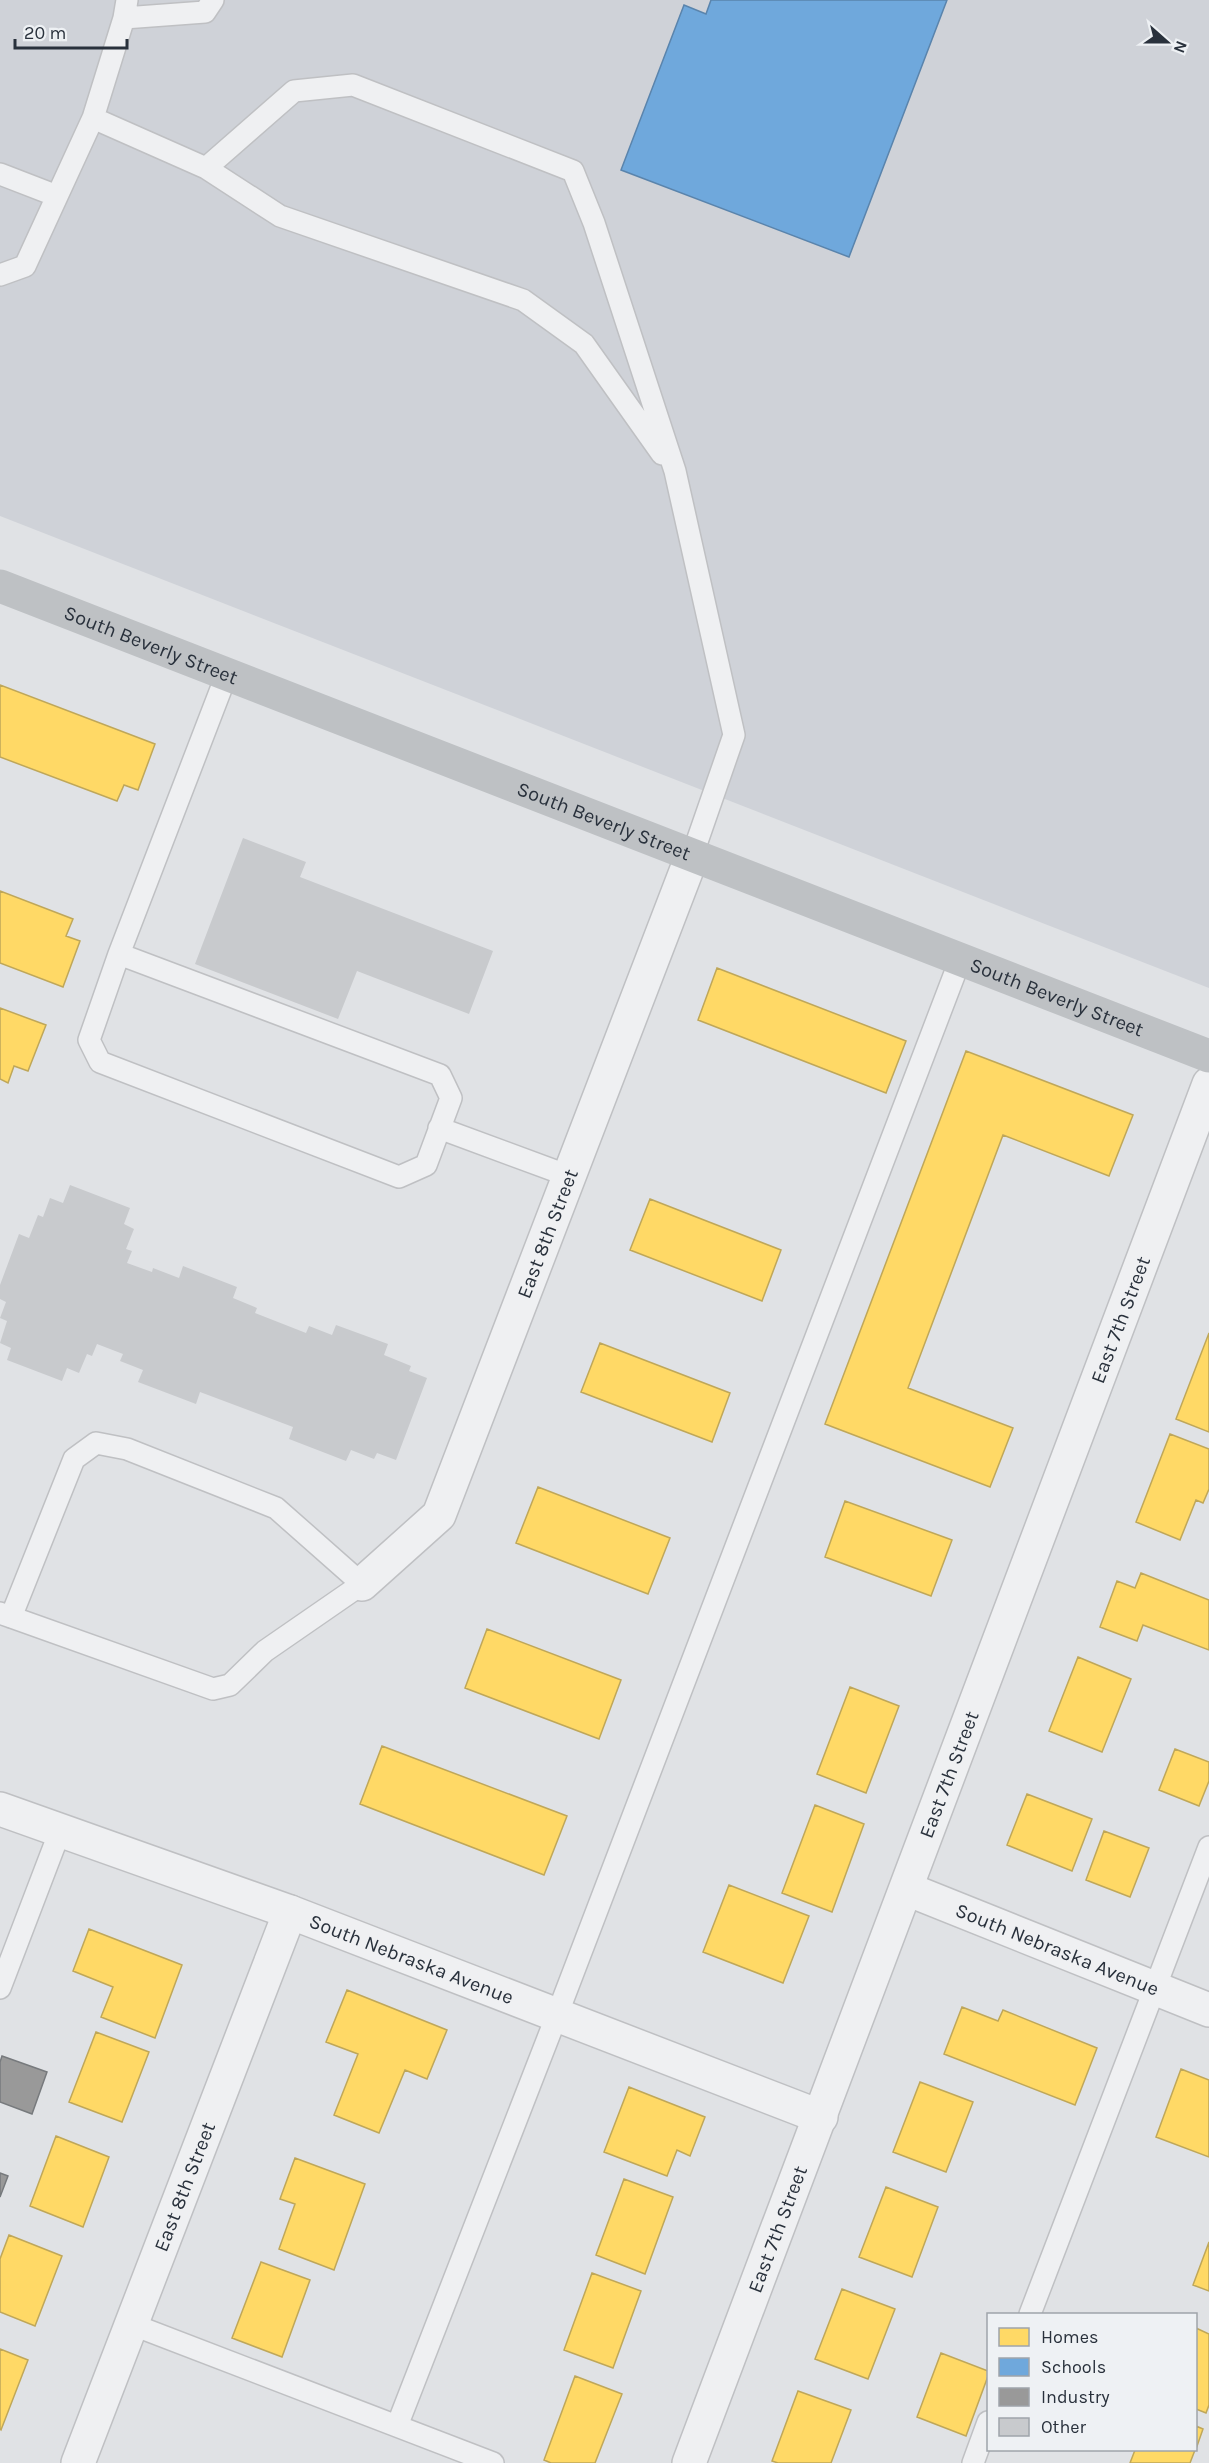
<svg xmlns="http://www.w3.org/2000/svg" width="1209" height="2463" viewBox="0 0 1209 2463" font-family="Karla,sans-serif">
<rect width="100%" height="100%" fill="#e0e2e5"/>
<!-- built -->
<path fill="#cfd2d8" d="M0,0H1209V988L0,516Z"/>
<!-- homes -->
<path fill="#ffd966" stroke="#bfa759" stroke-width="1.5" d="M0,685L155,744L138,790L124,785L117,801L0,757Z
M0,891L73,919L66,936L80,941L63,987L0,963Z
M717,968L906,1041L886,1093L698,1020Z
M0,1008L46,1025L28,1071L14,1066L8,1083L0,1079Z
M966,1051L1133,1115L1109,1176L1003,1135L908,1388L1013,1428L990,1487L825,1424Z
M650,1199L781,1250L762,1301L630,1250Z
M1209,1333V1432L1176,1419Z
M600,1343L730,1393L712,1442L581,1392Z
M1170,1434L1209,1449V1489L1203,1503L1196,1500L1180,1540L1136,1522Z
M538,1487L670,1538L648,1594L516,1543Z
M845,1501L952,1540L931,1596L825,1557Z
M1141,1573L1209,1600V1650L1143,1625L1137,1641L1100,1627L1117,1581L1135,1588Z
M487,1629L621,1680L599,1739L465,1688Z
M1078,1657L1131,1679L1102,1752L1049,1731Z
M850,1687L899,1706L866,1793L817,1774Z
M382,1746L567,1816L544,1875L360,1804Z
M1175,1749L1209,1762V1781L1199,1806L1159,1790Z
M1027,1794L1092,1819L1072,1871L1007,1845Z
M815,1805L864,1824L832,1912L782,1893Z
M1104,1831L1149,1848L1130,1897L1086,1880Z
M729,1885L809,1916L783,1983L703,1952Z
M89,1929L182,1965L155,2038L101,2017L113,1987L73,1971Z
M347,1990L447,2030L427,2079L405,2070L379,2133L334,2115L358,2054L326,2042Z
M962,2007L998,2021L1003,2010L1097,2048L1075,2105L944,2054Z
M96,2032L149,2052L122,2122L69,2102Z
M1181,2069L1209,2080V2157L1156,2137Z
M920,2082L973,2102L946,2172L893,2152Z
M629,2087L705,2117L690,2156L677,2150L667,2176L604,2152Z
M56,2136L109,2157L83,2227L30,2206Z
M295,2158L365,2184L334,2270L279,2249L295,2204L280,2199Z
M624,2179L673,2197L645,2274L596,2255Z
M886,2187L938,2207L912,2277L859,2257Z
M9,2235L62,2256L35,2326L0,2312V2259Z
M1209,2242V2291L1193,2285Z
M261,2262L310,2280L282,2357L232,2338Z
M592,2273L641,2291L613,2368L564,2350Z
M842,2289L895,2309L868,2379L815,2359Z
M1196,2328L1209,2334V2405L1206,2413L1196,2409Z
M0,2349L28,2360L1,2430L0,2429Z
M941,2353L988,2371V2376L966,2436L917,2417Z
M575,2376L622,2394L595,2463H551L544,2460Z
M798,2391L851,2410L831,2463H778L772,2461Z
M1196,2426L1203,2429L1196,2449Z
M1135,2450H1195L1190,2463H1130Z"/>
<!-- schools -->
<path fill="#6fa8dc" stroke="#5a84ac" stroke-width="1.5" d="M711,0H947L849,257L621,170L684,5L706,14Z"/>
<!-- industry -->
<path fill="#999" stroke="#777a7d" stroke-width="1.5" d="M2,2056L47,2072L32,2114L0,2102V2062Z
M0,2173L8,2176L0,2197Z"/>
<!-- building -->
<path fill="#c8cacd" d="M243,838L306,862L300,877L493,951L469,1014L357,971L338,1019L195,964Z
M70,1185L130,1208L124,1224L134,1229L126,1249L132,1251L127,1263L152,1272L153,1268L179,1278L183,1266L237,1287L233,1298L257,1308L255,1313L306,1333L309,1326L332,1335L336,1325L388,1344L384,1355L411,1366L409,1371L427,1378L396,1460L377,1453L374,1459L351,1450L346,1461L289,1439L293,1427L200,1392L196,1404L138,1382L143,1370L120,1361L123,1354L97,1344L92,1356L87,1354L79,1373L67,1368L62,1381L7,1360L11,1348L0,1343L7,1321L0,1318L6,1302L0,1299V1285L19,1234L29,1238L38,1215L43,1217L50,1198L63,1203Z"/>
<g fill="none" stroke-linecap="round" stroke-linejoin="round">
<defs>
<path id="lane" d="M124,18L205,12L213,0
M93,118L124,18L127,0
M206,168L280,216L523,300L584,344L662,454
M0,174L57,196
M0,275L25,266L93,118L206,168L294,91L353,85L573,171L594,223L675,471L734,735L692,856
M119,954L440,1075L451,1098L426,1165L399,1177L100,1062L89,1040L119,954L226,676
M439,1128L569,1176
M0,1613L11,1617L213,1689L230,1685L265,1651L362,1584L276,1508L127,1449L96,1443L74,1459L11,1617
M0,1988L60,1831
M1030,2314L1209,1847
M131,2324L493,2463
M397,2426L557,2015L960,960
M973,2463L988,2422"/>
<g id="street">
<path id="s1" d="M362,1584L439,1515L692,856"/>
<path id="s2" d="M0,1809L290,1912L821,2117"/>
<path id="s3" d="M907,1889L1209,2010"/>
<path id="s4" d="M78,2463L290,1912"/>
<path id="s5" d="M689,2463L1209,1084"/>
</g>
</defs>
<!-- lane casing -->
<use href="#lane" stroke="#bfc0c3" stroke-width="24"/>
<!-- street casing -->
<use href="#street" stroke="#bfc0c3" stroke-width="36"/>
<!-- lane -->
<use href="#lane" stroke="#eff0f2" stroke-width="21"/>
<!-- street -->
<use href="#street" stroke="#eff0f2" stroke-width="33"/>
<!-- secondary -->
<path stroke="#bec1c4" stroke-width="33" id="s6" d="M0,586L1209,1056"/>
</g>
<g text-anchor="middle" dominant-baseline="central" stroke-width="6" stroke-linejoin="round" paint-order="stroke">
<!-- street labels -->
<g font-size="20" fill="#29313c" stroke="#eef1f4">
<text stroke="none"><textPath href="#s6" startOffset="162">South Beverly Street</textPath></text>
<text stroke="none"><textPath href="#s6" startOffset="648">South Beverly Street</textPath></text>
<text stroke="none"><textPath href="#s6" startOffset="1134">South Beverly Street</textPath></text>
<text stroke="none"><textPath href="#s1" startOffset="405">East 8th Street</textPath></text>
<text stroke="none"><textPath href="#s5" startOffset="1222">East 7th Street</textPath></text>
<text stroke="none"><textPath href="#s5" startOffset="736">East 7th Street</textPath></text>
<text stroke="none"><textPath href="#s3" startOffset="162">South Nebraska Avenue</textPath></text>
<text stroke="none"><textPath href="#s2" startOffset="438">South Nebraska Avenue</textPath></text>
<text stroke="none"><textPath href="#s4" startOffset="296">East 8th Street</textPath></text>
<text stroke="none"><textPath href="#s5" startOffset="250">East 7th Street</textPath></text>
</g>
</g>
<!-- legend -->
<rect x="987" y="2313" width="210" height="138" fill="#eef1f4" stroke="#9fa4aa" stroke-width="1.5"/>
<rect x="999" y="2328" width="30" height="18" fill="#ffd966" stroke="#9fa4aa" stroke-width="1.5"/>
<text x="1041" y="2343" font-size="18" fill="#29313c">Homes</text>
<rect x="999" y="2358" width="30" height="18" fill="#6fa8dc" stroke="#9fa4aa" stroke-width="1.5"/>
<text x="1041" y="2373" font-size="18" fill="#29313c">Schools</text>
<rect x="999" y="2388" width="30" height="18" fill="#999999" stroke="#9fa4aa" stroke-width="1.5"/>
<text x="1041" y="2403" font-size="18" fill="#29313c">Industry</text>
<rect x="999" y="2418" width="30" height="18" fill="#c8cacd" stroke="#9fa4aa" stroke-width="1.5"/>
<text x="1041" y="2433" font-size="18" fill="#29313c">Other</text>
<!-- north arrow -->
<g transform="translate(1167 42) rotate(111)" stroke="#eef1f4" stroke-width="4.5" paint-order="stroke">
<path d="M0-4.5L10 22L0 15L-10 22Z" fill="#29313c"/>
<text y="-9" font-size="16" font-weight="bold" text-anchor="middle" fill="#29313c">N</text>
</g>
<!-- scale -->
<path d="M15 39v9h112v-9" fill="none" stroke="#29313c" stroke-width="3"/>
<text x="24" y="39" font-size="18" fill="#29313c" stroke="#eef1f4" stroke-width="4.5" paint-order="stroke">20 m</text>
</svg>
